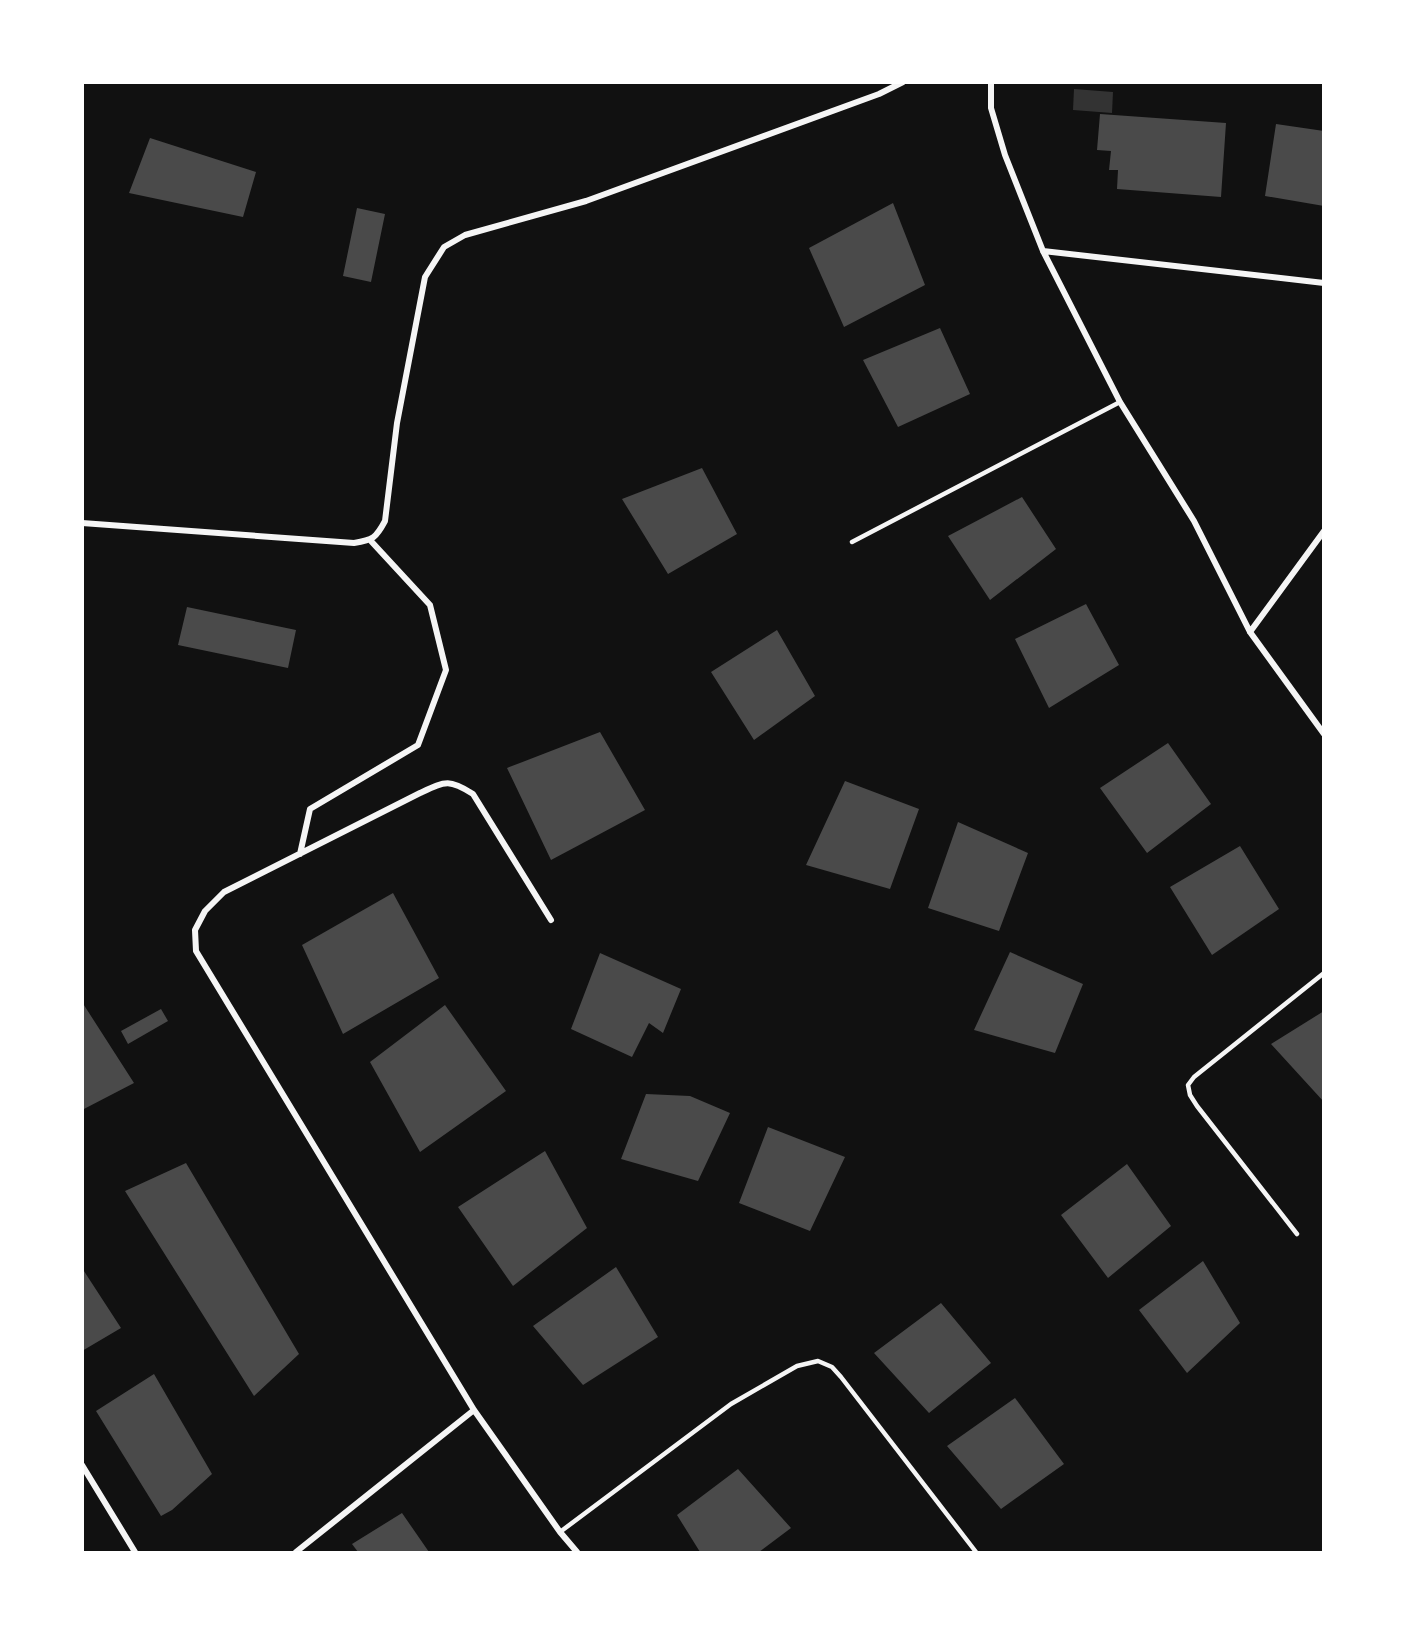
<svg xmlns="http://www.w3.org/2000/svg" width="1406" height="1635" viewBox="0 0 1406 1635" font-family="'Zilla Slab',serif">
<rect width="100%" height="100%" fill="#111"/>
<!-- water -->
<path fill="#333" d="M1074,89L1113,92L1112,113L1073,110Z"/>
<!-- building -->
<path fill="#4a4a4a" d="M1100,114L1226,123L1221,197L1117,189L1118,170H1109L1111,151L1097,150Z
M1276,124L1324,131V206L1265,196Z
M150,138L256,172L243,217L129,193Z
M893,203L925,285L844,327L809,248Z
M357,208L385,214L371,282L343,276Z
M940,328L970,394L898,427L863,360Z
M702,468L737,534L668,574L622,499Z
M1022,497L1056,549L990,600L948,536Z
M1086,604L1119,665L1049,708L1015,639Z
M187,607L296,630L288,668L178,645Z
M777,630L815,696L754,740L711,672Z
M600,732L645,810L551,860L507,768Z
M1168,743L1211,804L1147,853L1100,788Z
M845,781L919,809L890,889L806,865Z
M958,822L1028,853L999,931L928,908Z
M1240,846L1279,909L1212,955L1170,887Z
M393,893L439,978L343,1034L302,945Z
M1010,952L1083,984L1055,1053L974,1030Z
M600,953L681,989L663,1033L649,1023L632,1057L571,1029Z
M82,1002L134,1083L82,1110Z
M445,1005L506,1091L420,1152L370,1062Z
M161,1009L168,1021L128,1044L121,1031Z
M1324,1011V1102L1271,1044Z
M646,1094L690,1096L730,1113L698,1181L621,1159Z
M768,1127L845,1157L810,1231L739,1203Z
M545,1151L587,1228L513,1286L458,1207Z
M186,1163L299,1354L254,1396L125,1191Z
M1127,1164L1171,1226L1108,1278L1061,1215Z
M1203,1261L1240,1323L1187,1373L1139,1310Z
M616,1267L658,1337L583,1385L533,1326Z
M82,1268L121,1328L82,1351Z
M941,1303L991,1363L929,1413L874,1353Z
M154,1374L212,1474L172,1510L161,1516L96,1411Z
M1015,1398L1064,1464L1001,1509L947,1446Z
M738,1469L791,1528L759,1552H700L677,1515Z
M402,1513L429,1552H358L352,1544Z"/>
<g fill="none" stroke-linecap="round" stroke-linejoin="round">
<!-- service -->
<path stroke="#f5f5f5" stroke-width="4.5" d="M852,542L1120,402
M1297,1234L1197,1106L1190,1095L1188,1085L1194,1077L1324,973
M560,1532L731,1404L797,1366L818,1361L832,1367L841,1377L976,1552"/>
<!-- minor -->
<path stroke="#f5f5f5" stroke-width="6" d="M991,82V108L1005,155L1043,251L1120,402L1194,521L1250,632L1324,734
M1043,251L1324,283
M82,523L354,543C373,540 376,538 385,521L397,423L425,277L444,247L465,235L586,201L879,94L903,82
M1250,632L1324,531
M300,854L310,809L418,745L446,670L430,605L370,540
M551,920L473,794C449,779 446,781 420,793L224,892L205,911L195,930L196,951L474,1410L560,1532L577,1552
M82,1465L135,1552
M296,1552L474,1410"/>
</g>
<!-- border -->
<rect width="1406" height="1635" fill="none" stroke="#ffffff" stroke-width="168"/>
</svg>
